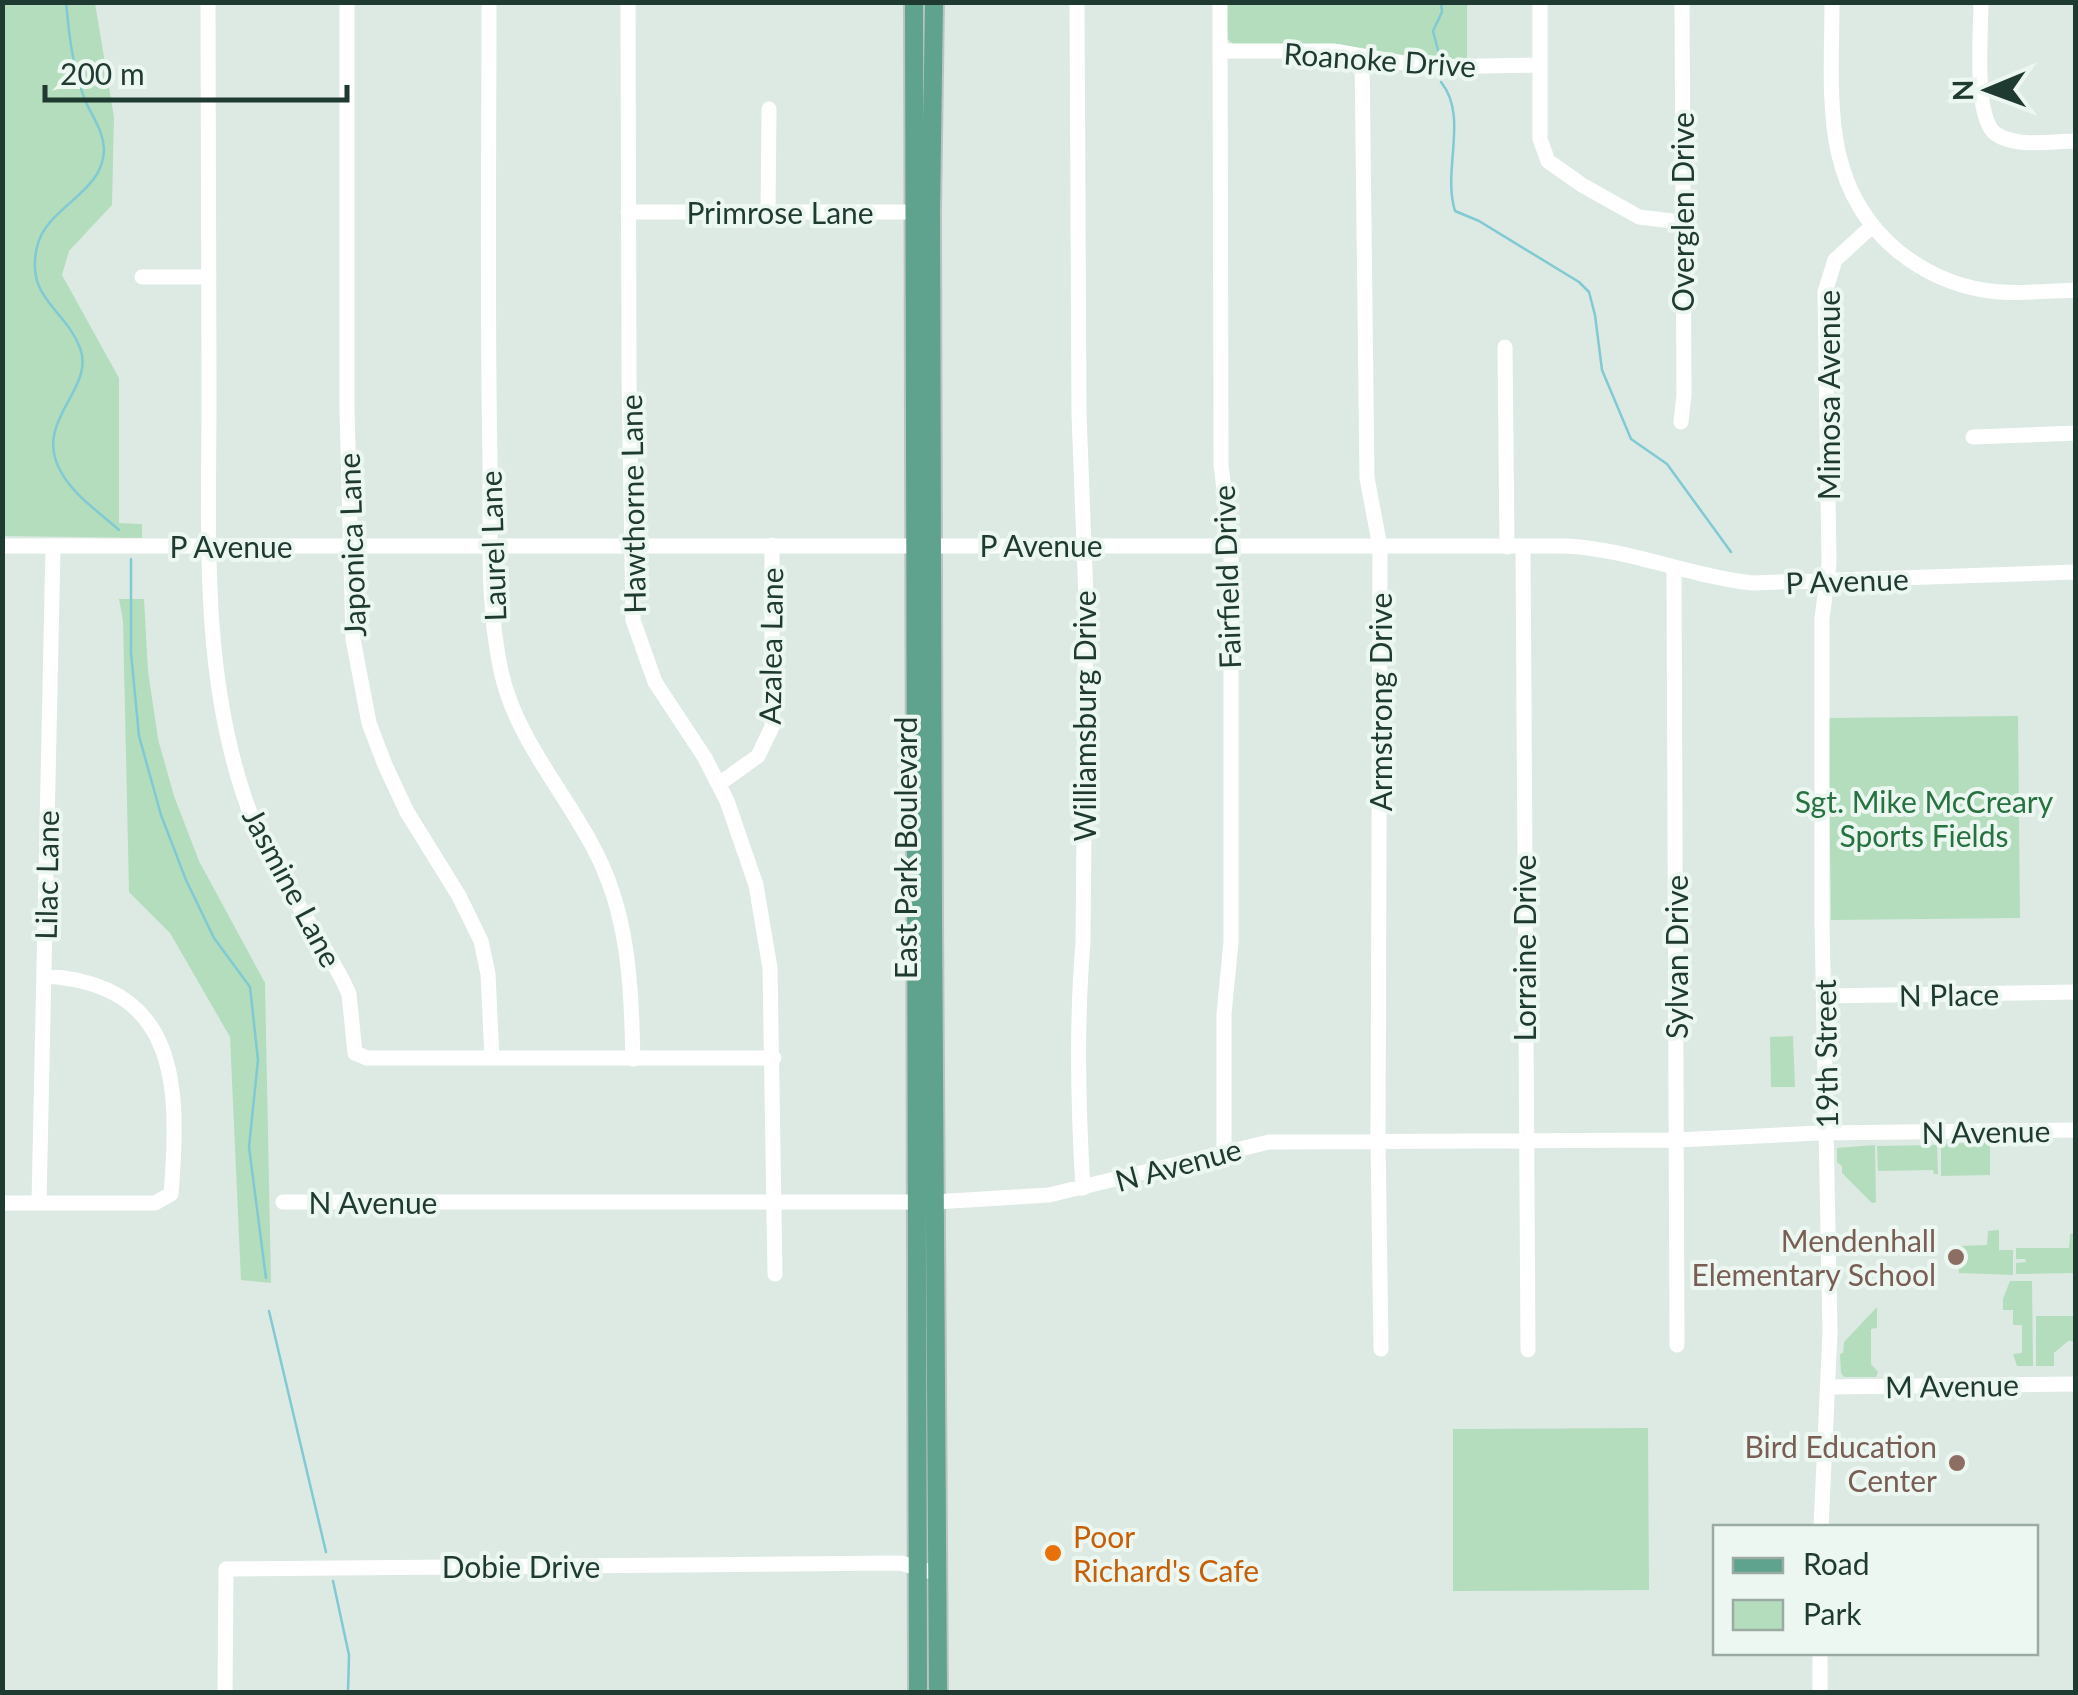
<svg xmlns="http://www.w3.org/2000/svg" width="2078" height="1695" viewBox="0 0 2078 1695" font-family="Lato,sans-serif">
<rect width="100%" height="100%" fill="#ddeae4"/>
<!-- green -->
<path fill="#b4ddbd" d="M4,3H95L114,117L112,205L69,251L62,275L119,378V523L142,524V538L3,536Z
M1227,3H1467V59H1410L1340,44L1236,46L1227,39Z
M119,599H144L148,671L158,739L174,796L199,861L265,983L271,1283L241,1280L230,1037L170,933L129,892L123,621Z
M2018,716L2020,918L1831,920L1828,718Z
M1793,1036L1795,1087H1771L1770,1037Z
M1990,1142V1175L1941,1176V1144Z
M1875,1145L1876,1202L1872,1203L1842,1173V1166L1837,1162V1148Z
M1937,1145L1938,1174H1934L1933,1170L1878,1171L1877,1146Z
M1999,1230V1250H2013V1275L1959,1273V1246L1987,1245L1988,1231Z
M2075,1233V1273L2016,1274V1263L2026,1262L2025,1259H2016V1248H2069L2070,1234Z
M2010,1281H2032L2033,1366H2017L2013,1354L2022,1353V1325H2013V1310H2003V1299Z
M1877,1307V1328L1871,1329V1364L1878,1372L1876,1377H1844L1841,1373L1840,1354L1843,1353L1844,1342Z
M2036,1316H2075V1341H2068L2054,1353V1366H2036Z
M1648,1428L1649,1590L1453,1591V1429Z"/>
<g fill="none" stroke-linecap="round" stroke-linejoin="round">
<!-- stream -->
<path stroke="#81c9d3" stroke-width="2.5" d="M66,2C69,35 73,70 85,100C92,117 103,129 104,149C104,194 46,206 37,247C25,299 65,308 80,348C96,389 33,420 60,470C72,494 99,512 119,530
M1439,54L1433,31L1442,12L1441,2
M1441,82C1469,117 1442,169 1455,211L1479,221L1579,282L1589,292L1595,315L1602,370L1631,439L1667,464L1731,552
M131,559V653L139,736L161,815L186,880L214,938L250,987L258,1060L249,1147L266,1278
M269,1311L326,1552
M333,1581L349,1655L348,1692"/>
<defs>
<path id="major" d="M914,2L918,1692
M934,2L931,212L933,920L938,1692"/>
</defs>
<!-- major casing -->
<use href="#major" stroke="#bcc4c1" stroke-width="22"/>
<!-- minor -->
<path stroke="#fff" stroke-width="15" d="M208,2C209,134 209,266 209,397C209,532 201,667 244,796C267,865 311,920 344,983L349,994L355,1053L367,1058H774
M347,2V410L353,639L369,723L385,765L407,812L459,896L481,941L488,974L492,1058
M489,2C489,154 487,307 490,459C491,529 486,602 501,671C515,736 561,787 592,845C629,912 631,984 633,1059
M628,2L629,375L633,620L655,682L705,758L727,801L756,885L770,968L775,1274
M1077,2L1079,414L1086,598L1083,943C1076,1024 1078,1107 1083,1188
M1220,2L1221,465L1231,546V942L1224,1014V1152
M1540,2V139L1548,161L1582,185L1639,217L1681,222
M1832,2C1832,95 1819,187 1899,252C1923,271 1953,285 1983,290C2013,295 2045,291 2076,290
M1981,2C1981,31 1973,118 1996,134C2016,148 2053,141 2076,141
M1221,51H1333L1427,67L1540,65
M1362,56L1367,478L1380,547L1378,1140L1381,1349
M628,212H922
M768,212L769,109
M142,277H209
M1505,347L1507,547
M1681,422L1684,395L1682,2
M1973,437L2076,433
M2,546H1565C1629,549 1689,576 1752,583L2076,572
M1523,546L1528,1350
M1674,569L1677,1345
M719,784L758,756L772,727V545
M1823,996L2076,992
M283,1202H934L1049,1195L1269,1142L1677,1140L1818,1133L2076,1130
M2,1203H155L171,1194C180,1086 179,983 44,976
M39,1203L53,547
M1829,1387L2076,1384
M1821,1528L1830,1332L1822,921V619L1829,563L1825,292L1835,260L1872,226
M225,1692L226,1569L901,1563L927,1571
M1820,1692V1652"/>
<!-- major -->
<use href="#major" stroke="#5fa28e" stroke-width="18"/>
</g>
<!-- markers -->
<g fill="#8d6e63" stroke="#edf7f1" stroke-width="4">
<circle cx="1956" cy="1257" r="10"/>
<circle cx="1957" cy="1463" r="10"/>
</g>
<circle fill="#e8710a" stroke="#edf7f1" stroke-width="4" cx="1053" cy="1553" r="10"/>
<g text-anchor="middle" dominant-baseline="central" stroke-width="8" stroke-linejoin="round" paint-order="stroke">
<!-- street labels -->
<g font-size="30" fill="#1e3a31" stroke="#edf7f1">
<text transform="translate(1380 59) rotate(4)">Roanoke Drive</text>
<text x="780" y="212">Primrose Lane</text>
<text transform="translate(1682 212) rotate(-90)">Overglen Drive</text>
<text transform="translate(1828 395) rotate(-90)">Mimosa Avenue</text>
<text transform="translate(632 504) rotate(-91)">Hawthorne Lane</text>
<text transform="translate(351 545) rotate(-92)">Japonica Lane</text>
<text x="1041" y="545">P Avenue</text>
<text x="231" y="546">P Avenue</text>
<text transform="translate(492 546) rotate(-92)">Laurel Lane</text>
<text transform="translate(1226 577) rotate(-92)">Fairfield Drive</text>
<text transform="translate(1847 580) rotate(-2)">P Avenue</text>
<text transform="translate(770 646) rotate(-89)">Azalea Lane</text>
<text transform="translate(1380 702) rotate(-90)">Armstrong Drive</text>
<text transform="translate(1084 716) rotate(-90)">Williamsburg Drive</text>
<text transform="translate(905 848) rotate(-90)">East Park Boulevard</text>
<text transform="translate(46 875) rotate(-89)">Lilac Lane</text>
<text transform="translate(293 887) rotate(62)">Jasmine Lane</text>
<text transform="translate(1524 948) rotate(-90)">Lorraine Drive</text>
<text transform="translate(1676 957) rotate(-90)">Sylvan Drive</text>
<text transform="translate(1949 994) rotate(-1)">N Place</text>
<text transform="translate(1825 1054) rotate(-91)">19th Street</text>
<text transform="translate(1986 1131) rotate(-1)">N Avenue</text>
<text transform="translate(1178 1164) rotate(-15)">N Avenue</text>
<text x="373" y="1202">N Avenue</text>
<text transform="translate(1952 1385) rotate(-1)">M Avenue</text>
<text x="521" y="1566">Dobie Drive</text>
</g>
<!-- park labels -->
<g font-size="30" fill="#277241" stroke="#edf7f1">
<text x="1924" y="801">Sgt. Mike McCreary<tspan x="1924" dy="34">Sports Fields</tspan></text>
</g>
<!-- education labels -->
<g font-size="30" fill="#785e54" stroke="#edf7f1" text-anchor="end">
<text x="1936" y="1240">Mendenhall<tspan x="1936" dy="34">Elementary School</tspan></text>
<text x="1937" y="1446">Bird Education<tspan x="1937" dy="34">Center</tspan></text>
</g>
<!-- food labels -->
<g font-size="30" fill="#c56008" stroke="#edf7f1" text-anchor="start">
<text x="1073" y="1536">Poor<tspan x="1073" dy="34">Richard's Cafe</tspan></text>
</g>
</g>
<!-- border -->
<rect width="2078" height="1695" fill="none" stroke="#1e3a31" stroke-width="10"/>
<!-- legend -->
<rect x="1713" y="1525" width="325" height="130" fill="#edf7f1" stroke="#9aaba4" stroke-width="2.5"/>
<rect x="1733" y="1558" width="50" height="15" fill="#5fa28e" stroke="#9aaba4" stroke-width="2.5"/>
<text x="1803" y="1575" font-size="30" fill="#1e3a31">Road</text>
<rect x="1733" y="1600" width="50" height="30" fill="#b4ddbd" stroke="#9aaba4" stroke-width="2.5"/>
<text x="1803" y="1625" font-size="30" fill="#1e3a31">Park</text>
<!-- north arrow -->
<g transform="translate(1988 90) rotate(269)" stroke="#edf7f1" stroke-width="8" paint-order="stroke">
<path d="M0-8L18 38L0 25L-18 38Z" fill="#1e3a31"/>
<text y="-15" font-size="28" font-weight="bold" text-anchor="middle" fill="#1e3a31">N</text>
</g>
<!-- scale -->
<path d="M45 85v15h302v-15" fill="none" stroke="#1e3a31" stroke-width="5"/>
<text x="60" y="85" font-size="30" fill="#1e3a31" stroke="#edf7f1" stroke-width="8" paint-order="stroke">200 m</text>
</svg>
